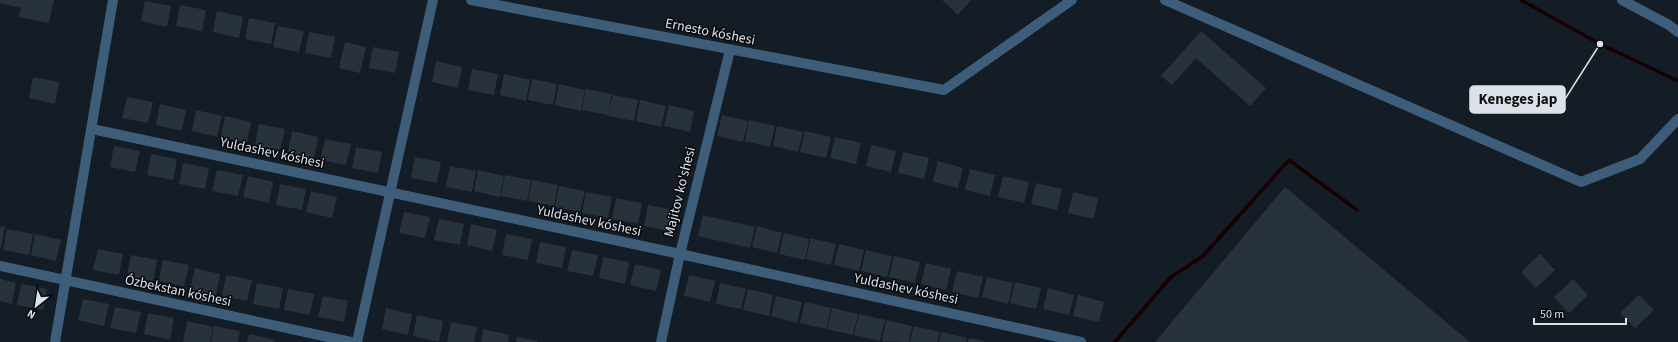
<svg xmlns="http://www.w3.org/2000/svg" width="1678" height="342" viewBox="0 0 1678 342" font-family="'Source Sans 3',sans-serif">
<rect width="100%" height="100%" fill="#141d26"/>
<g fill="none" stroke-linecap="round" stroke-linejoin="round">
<!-- stream -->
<path stroke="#160000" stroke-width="3.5" d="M1521,0L1600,44L1678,81
M1115,342L1171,277L1203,256L1289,160L1357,210"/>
</g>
<!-- building -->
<path fill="#28323b" d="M0,0H54L49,23L19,17L21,8L0,3Z
M942,0H971L958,15Z
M145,1L171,6L167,27L141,21Z
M180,5L206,10L202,31L176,26Z
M217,11L243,17L239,38L213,32Z
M249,18L275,23L271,44L245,39Z
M278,26L304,31L299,52L273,47Z
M1201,31L1266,88L1250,106L1196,58L1172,85L1161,76Z
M309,32L335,37L331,58L305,53Z
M345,42L366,47L360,73L339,68Z
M373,47L399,52L395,73L369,68Z
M436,61L462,67L458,88L432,82Z
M472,69L498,74L494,95L468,90Z
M504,74L530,80L526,101L500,95Z
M33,77L59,82L55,104L29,98Z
M532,79L557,84L553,105L528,100Z
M559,84L585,90L581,111L555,105Z
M586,89L612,94L608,115L582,110Z
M613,95L638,100L634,121L608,116Z
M127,97L153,102L148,123L122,118Z
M640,100L666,106L661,127L636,121Z
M160,104L186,110L182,131L156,125Z
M669,105L694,111L690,132L664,126Z
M196,110L222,116L217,137L192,131Z
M722,115L748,121L743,142L717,136Z
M225,116L251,122L247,143L221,137Z
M749,120L775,126L770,147L745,141Z
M259,124L285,129L280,150L255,145Z
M777,126L803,132L798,152L773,146Z
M292,131L318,137L314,158L288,152Z
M805,131L831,137L826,158L800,152Z
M835,137L861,143L856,164L830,158Z
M325,139L351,144L346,165L320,160Z
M871,145L896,151L891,172L866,166Z
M114,146L140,151L135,172L110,167Z
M356,147L382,152L378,173L352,168Z
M903,152L929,158L924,179L898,173Z
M151,154L177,159L173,180L147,175Z
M415,157L441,162L437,183L411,178Z
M938,161L963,168L958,188L933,182Z
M183,163L209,168L205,189L179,184Z
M450,166L476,171L472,192L446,187Z
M970,169L995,175L990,196L965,190Z
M217,170L243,175L238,196L212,191Z
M478,170L504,176L500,197L474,191Z
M505,175L531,180L527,201L501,196Z
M248,176L273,182L269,203L243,197Z
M1003,176L1029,182L1024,203L998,197Z
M532,180L558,185L554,206L528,201Z
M1036,183L1062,189L1057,210L1031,204Z
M280,184L306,189L302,210L276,205Z
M559,186L585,191L580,212L555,207Z
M1285,187L1470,342H1155Z
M311,191L337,197L332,218L306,212Z
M586,192L612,197L608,218L582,213Z
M1073,192L1098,198L1094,219L1068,213Z
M616,198L642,203L638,224L612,219Z
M648,205L674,210L670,231L644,226Z
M404,212L430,217L425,238L399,233Z
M703,215L729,221L724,242L698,236Z
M439,219L464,224L460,245L434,240Z
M729,221L755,227L750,248L724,242Z
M471,224L497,230L492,251L467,245Z
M0,226L5,227L1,248H0Z
M757,226L782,233L777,253L752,247Z
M7,229L33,234L29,255L3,250Z
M784,233L809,239L805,260L779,254Z
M35,234L61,240L56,261L31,255Z
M506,234L532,239L528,260L502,255Z
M811,238L836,244L831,265L806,259Z
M540,242L566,247L562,268L536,263Z
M839,244L864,250L859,271L834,265Z
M98,249L123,254L119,275L93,270Z
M572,250L598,255L593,276L567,271Z
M866,250L892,256L887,277L861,271Z
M1540,254L1555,270L1536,288L1521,272Z
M131,255L157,260L153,281L127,276Z
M894,256L920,262L915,283L889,277Z
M603,257L629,262L625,284L599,278Z
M163,260L189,265L184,286L159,281Z
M926,263L951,269L946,290L921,284Z
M635,264L661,270L656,291L630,285Z
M195,268L220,274L216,295L190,289Z
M957,271L983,277L978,298L952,292Z
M226,275L252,280L247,301L222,296Z
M689,275L715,281L710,302L684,296Z
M987,277L1013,283L1008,304L982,297Z
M0,279L16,283L12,304L0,301Z
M1573,279L1588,295L1569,313L1554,297Z
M1015,282L1041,288L1036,309L1010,303Z
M257,283L283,288L279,309L253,304Z
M720,283L746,289L741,309L716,304Z
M21,284L47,289L43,310L17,305Z
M1048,288L1074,295L1069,315L1043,309Z
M288,289L314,294L310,315L284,310Z
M748,289L773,295L769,316L743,310Z
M1078,295L1104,302L1099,322L1073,316Z
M1639,295L1654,310L1635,328L1620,313Z
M323,296L348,301L344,322L318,317Z
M776,296L802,302L797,323L771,316Z
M83,299L109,304L104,326L78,320Z
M805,302L831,308L826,329L800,323Z
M115,307L141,312L136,333L110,328Z
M386,308L412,314L408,335L382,329Z
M832,308L858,314L853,335L827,329Z
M148,313L174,318L170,340L144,334Z
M859,314L885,320L880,341L854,335Z
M417,315L443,321L439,342L413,336Z
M886,320L912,326L909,342L882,341Z
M187,321L213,327L210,342H183Z
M451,322L477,327L474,342H447Z
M214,326L240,331L238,342H211Z
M914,326L940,332L937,342H910Z
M483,329L509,335L508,342H481Z
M941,332L967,338L966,342H939Z
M249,334L275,340L274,342H247Z
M517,337L538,341L537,342H516Z
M969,338L984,341V342H968Z"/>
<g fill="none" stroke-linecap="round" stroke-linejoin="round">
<!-- minor -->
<path stroke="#3e5d7a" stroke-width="10" d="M471,0L944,90L1072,0
M1165,0L1581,182L1640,159L1678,119
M1622,0L1669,25L1678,32
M92,129L680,254L1081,342
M0,266L351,342
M55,342L113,0
M357,342L433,0
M661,342L680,254L730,50"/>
</g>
<g text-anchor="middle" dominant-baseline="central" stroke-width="3" stroke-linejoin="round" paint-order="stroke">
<!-- street labels -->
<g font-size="14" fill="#dce2e9" stroke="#04070b">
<text transform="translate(710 32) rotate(11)">Ernesto kóshesi</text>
<text transform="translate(272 153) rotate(12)">Yuldashev kóshesi</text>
<text transform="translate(680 192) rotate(-76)">Majitov ko'shesi</text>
<text transform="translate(589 221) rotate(12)">Yuldashev kóshesi</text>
<text transform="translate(906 289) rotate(12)">Yuldashev kóshesi</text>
<text transform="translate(178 291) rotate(12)">Ózbekstan kóshesi</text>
</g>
</g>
<!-- callouts -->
<path fill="none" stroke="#dce2e9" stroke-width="1.5" d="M1600 44L1565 99"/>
<circle fill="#dce2e9" stroke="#04070b" stroke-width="1.5" cx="1600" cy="44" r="4"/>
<rect fill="#dce2e9" stroke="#dce2e9" stroke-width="1.5" x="1470" y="86" width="95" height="27" rx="4"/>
<g font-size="15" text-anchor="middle" font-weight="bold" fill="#111">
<text x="1518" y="104">Keneges jap</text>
</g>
<!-- north arrow -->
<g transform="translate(36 306) rotate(210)" stroke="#04070b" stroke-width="3" paint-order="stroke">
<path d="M0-3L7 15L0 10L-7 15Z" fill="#dce2e9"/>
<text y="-6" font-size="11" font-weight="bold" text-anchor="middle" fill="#dce2e9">N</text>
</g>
<!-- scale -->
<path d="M1534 318v6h92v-6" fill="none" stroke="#dce2e9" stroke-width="2"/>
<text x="1540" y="318" font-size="12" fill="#dce2e9" stroke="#04070b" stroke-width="3" paint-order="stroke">50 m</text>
</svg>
